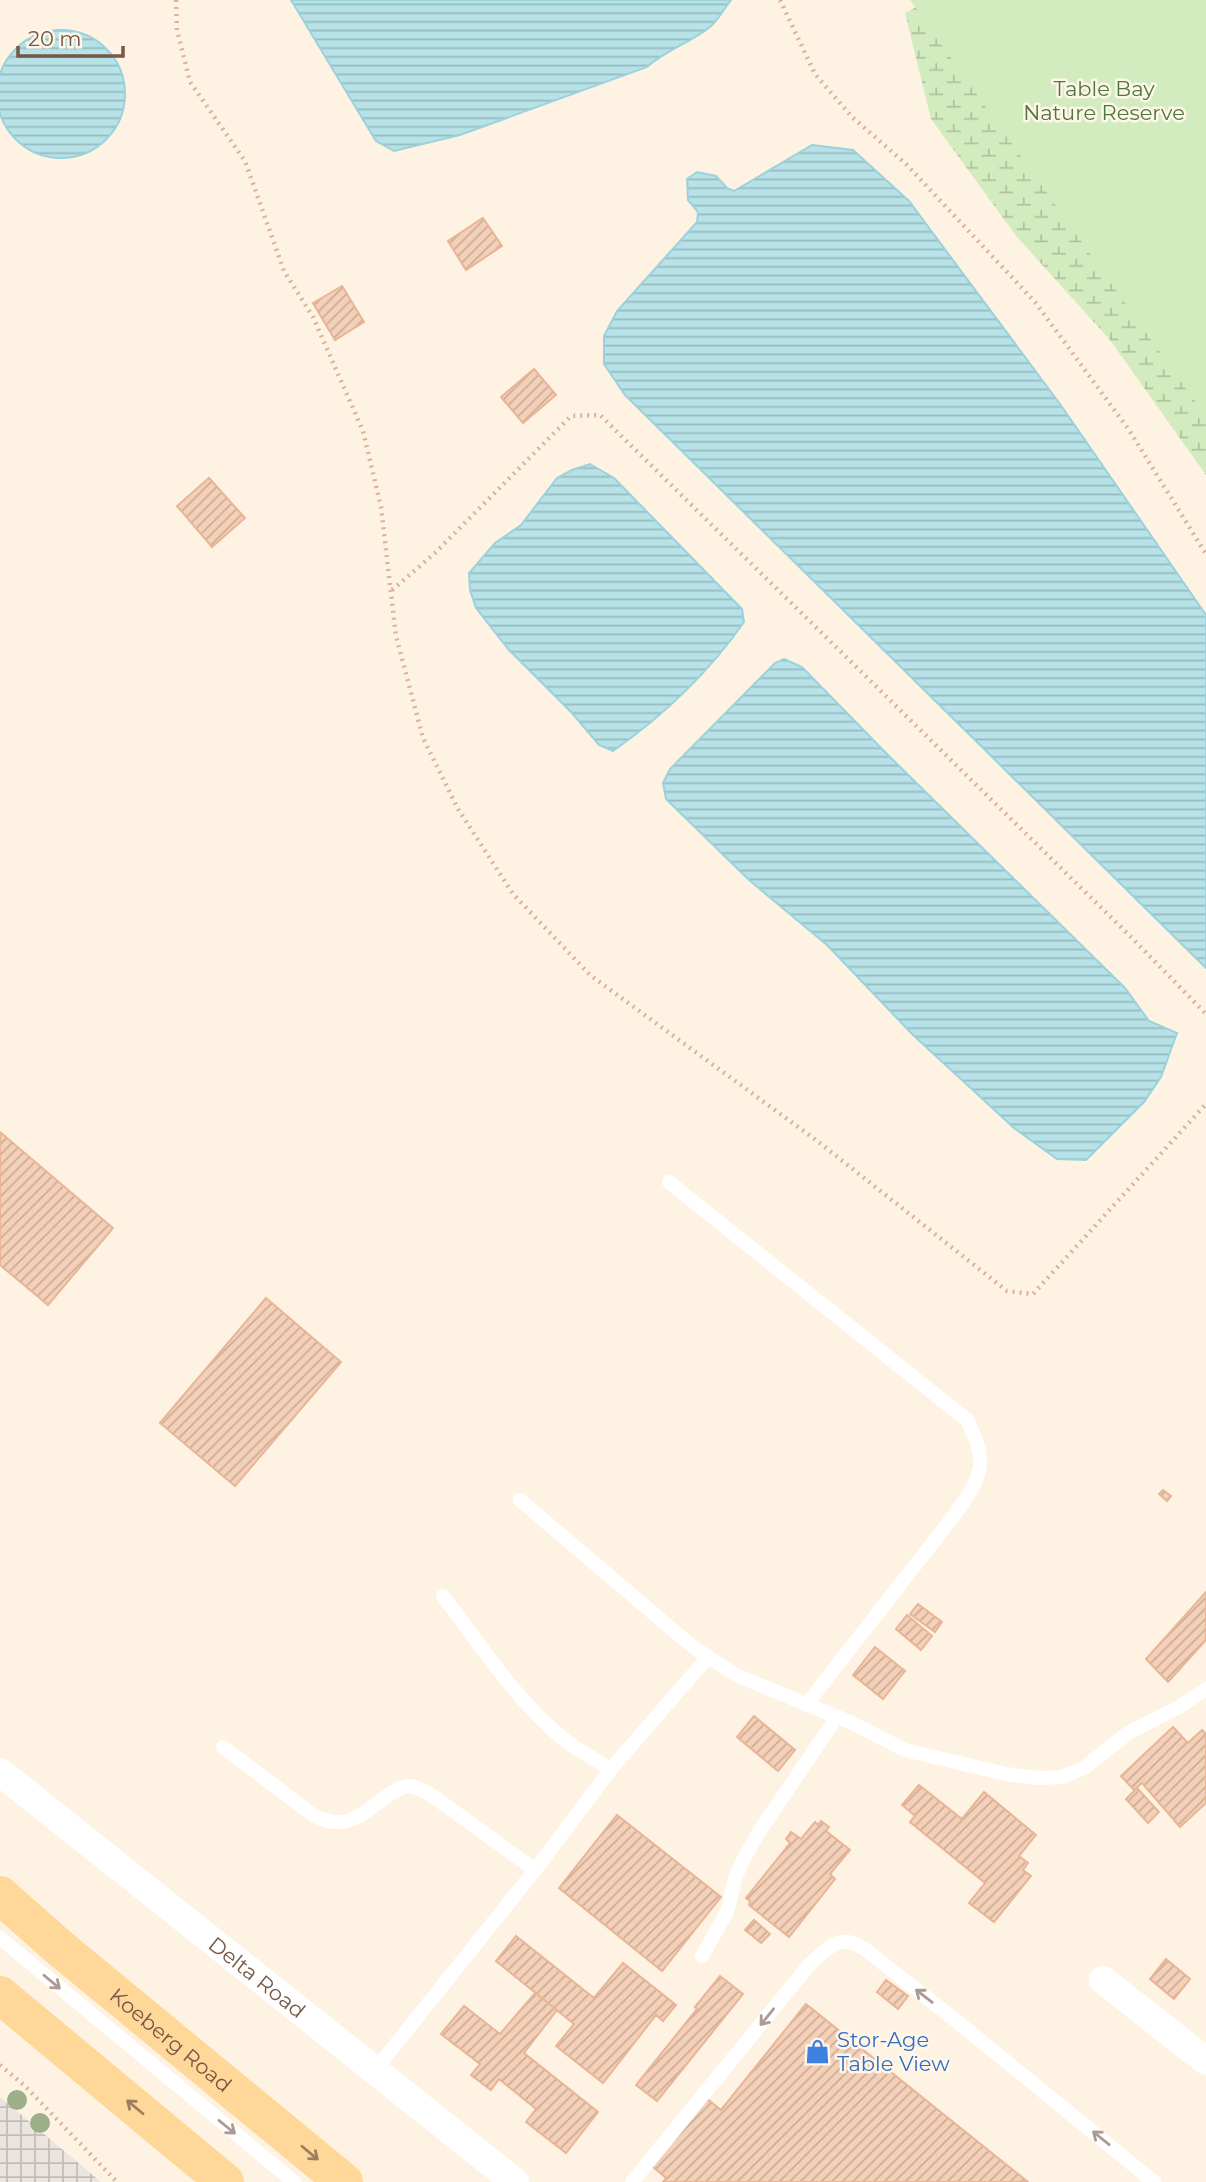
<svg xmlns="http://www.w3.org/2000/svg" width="1206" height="2182" viewBox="0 0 1206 2182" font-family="Montserrat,sans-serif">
<defs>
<pattern id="industrial-grid" width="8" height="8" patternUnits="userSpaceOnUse" patternTransform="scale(1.75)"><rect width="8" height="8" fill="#ece4de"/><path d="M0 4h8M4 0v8" fill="none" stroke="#c4bcb6"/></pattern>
<pattern id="wetland-marsh" width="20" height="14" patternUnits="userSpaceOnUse" patternTransform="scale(1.75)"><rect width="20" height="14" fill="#d2ecc0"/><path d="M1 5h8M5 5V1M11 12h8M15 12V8" fill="none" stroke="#afc29e"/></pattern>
<pattern id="water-rules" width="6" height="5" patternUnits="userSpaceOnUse" patternTransform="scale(1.75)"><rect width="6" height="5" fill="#b6e2e8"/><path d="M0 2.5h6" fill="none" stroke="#99babe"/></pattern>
<pattern id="building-hatch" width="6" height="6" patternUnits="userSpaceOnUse" patternTransform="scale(1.75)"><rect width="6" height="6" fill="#f5d0b8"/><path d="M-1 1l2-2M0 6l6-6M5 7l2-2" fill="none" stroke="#cbac97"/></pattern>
</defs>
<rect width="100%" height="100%" fill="#fef3e2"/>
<!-- industrial -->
<path fill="url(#industrial-grid)" d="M0,2097L101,2182H0Z"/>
<!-- wetland -->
<path fill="url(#wetland-marsh)" d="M930,0H1206V475L1110,340L1017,237L931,119L905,13Z"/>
<!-- green -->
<path fill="#d2ecc0" d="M910,0H1206V417Z"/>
<!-- water -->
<path fill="url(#water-rules)" stroke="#9bd2db" stroke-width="2" d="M291,0H731C724,9 718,20 710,27C690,43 666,50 647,67L460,135L394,151L376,141Z
M-3 94a64 64 0 1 1 128 0a64 64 0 1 1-128 0Z
M812,145L853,150L909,201L1060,404L1206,615V968L625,395L604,364V336L617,311L697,222L698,212L688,200L687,179L697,172L716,176L727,188L734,191Z
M590,464L614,478L742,609L744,622C709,672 663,716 613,751L599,745L572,713L509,650L476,608L470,590L469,573L495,543L521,525L557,478L572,470Z
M784,659L802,667L888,755L1125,988L1149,1021L1177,1033L1161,1077L1144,1102L1086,1160L1057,1159L1014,1128L913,1035L827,945L749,880L666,799L663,783L670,769L775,663Z"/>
<!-- building -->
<path fill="url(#building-hatch)" stroke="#e9b597" stroke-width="2" d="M483,218L502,246L466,270L448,241Z
M342,286L364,322L335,340L313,303Z
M534,369L556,395L523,423L501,397Z
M209,478L245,518L212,547L177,506Z
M0,1132L113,1228L48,1305L0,1265Z
M266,1298L341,1362L235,1486L160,1423Z
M1163,1490L1171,1496L1167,1501L1159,1494Z
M1206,1592V1640L1168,1682L1146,1659Z
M918,1604L942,1622L935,1632L910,1614Z
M907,1615L932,1636L921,1650L896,1629Z
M875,1647L905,1671L883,1699L853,1675Z
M754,1716L795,1750L778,1771L737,1737Z
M1173,1727L1188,1743L1202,1730L1206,1734V1803L1180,1827L1142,1783L1134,1790L1121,1776Z
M919,1785L962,1819L984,1792L1036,1835L1019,1856L1028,1863L1023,1870L1031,1876L994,1922L969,1903L985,1883L910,1822L915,1816L902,1805Z
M1137,1788L1159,1812L1148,1823L1126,1799Z
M617,1815L721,1897L662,1971L559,1888Z
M821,1821L829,1827L826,1831L850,1850L830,1874L835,1879L789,1937L749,1905L750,1901L746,1898L790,1843L786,1839L791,1832L801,1839L815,1822L818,1825Z
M754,1920L770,1934L761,1943L745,1930Z
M516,1936L594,1998L623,1963L676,2005L663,2021L656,2015L603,2083L556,2046L574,2024L496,1961Z
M1166,1959L1190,1979L1174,1999L1150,1979Z
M720,1976L743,1994L657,2101L636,2085L697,2009L695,2007Z
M886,1980L908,1996L898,2009L877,1992Z
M535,1993L557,2010L524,2053L598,2112L566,2153L526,2122L536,2109L499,2079L491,2090L471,2075L480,2064L441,2034L464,2006L500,2034Z
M806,2004L1028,2182H663L666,2178L652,2166L706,2098L721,2110Z"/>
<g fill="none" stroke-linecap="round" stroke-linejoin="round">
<!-- path -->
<path stroke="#dab39b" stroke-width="4.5" stroke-dasharray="2 5" stroke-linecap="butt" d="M176,0L177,30L190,82L245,161L284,271L313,317L363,431L381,507L396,636L423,738L458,809L513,894L590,975L816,1140L1007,1291L1033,1294L1206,1104
M780,0L815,74L852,117L906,164L1035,302L1129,430L1206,554
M392,590L435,553L571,416L600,415L1133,939L1206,1014
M0,2065L25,2086L117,2182"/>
<!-- service -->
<path stroke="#fff" stroke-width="14" d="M669,1182L967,1420C989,1464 982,1475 956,1513L806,1705
M520,1500L693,1647L736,1675L852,1723L905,1750L1006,1774L1038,1778L1062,1777L1084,1768L1128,1733L1179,1707L1206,1689
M443,1596C477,1641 510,1691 553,1730C570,1746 591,1757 611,1769
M223,1747L313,1815C347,1833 362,1814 390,1794C397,1790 402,1786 410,1786C417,1787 424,1791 430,1794L535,1870
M0,1938L294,2182
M702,1956L727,1912L735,1879L743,1860L759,1832L836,1718
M375,2070L535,1870L611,1769L708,1657
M632,2182L810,1964C830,1946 840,1932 866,1950L959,2023L1154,2182"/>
<!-- minor -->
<g stroke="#fff" stroke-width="28">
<path id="s1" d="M0,1772L515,2182"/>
<path d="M1103,1980L1206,2061"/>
</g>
<!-- primary -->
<g stroke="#ffd798" stroke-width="38">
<path id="s2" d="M0,1895L61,1949L344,2182"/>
<path d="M0,1995L225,2182"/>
</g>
</g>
<!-- trees -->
<g fill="#9daf87">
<circle cx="17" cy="2100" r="10"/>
<circle cx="40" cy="2123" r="10"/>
</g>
<!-- one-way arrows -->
<defs><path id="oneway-shaft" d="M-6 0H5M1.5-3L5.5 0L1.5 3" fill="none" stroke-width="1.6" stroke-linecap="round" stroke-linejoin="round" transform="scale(1.75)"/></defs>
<g stroke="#ad9a91">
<use href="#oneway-shaft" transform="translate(52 1982) rotate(40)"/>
<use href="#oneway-shaft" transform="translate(924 1996) rotate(-142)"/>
<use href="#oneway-shaft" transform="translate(767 2017) rotate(129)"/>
<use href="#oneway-shaft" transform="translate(227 2127) rotate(39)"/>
<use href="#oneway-shaft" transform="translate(1101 2138) rotate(-141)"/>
</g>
<g stroke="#a07d5f">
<use href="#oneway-shaft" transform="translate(135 2107) rotate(-140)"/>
<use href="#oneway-shaft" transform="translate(310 2153) rotate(40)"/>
</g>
<!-- icons -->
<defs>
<symbol id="shop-bare" viewBox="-9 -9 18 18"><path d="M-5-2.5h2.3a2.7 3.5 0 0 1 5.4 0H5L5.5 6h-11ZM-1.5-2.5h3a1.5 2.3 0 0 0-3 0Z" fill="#3f7fe0" stroke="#fff6ea" stroke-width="2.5" paint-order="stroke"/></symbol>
</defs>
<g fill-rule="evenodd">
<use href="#shop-bare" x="800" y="2034" width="35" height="35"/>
</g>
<g text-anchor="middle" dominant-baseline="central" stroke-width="5" stroke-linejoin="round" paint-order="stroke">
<!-- park labels -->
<g font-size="21" fill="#4e783c" stroke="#fff6ea">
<text x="1104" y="88">Table Bay<tspan x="1104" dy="24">Nature Reserve</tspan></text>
</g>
<!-- street labels -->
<g font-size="21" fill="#775747" stroke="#fff6ea">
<text stroke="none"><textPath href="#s1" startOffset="329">Delta Road</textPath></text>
<text stroke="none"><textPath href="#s2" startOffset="224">Koeberg Road</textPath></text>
</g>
<!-- shop labels -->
<g font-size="21" fill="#366cbe" stroke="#fff6ea" text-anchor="start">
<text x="837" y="2039">Stor-Age<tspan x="837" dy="24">Table View</tspan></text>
</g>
</g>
<!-- scale -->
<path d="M18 46v10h105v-10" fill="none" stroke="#775747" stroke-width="3.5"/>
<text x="28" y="46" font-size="21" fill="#775747" stroke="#fff6ea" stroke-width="5" paint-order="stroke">20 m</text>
</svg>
